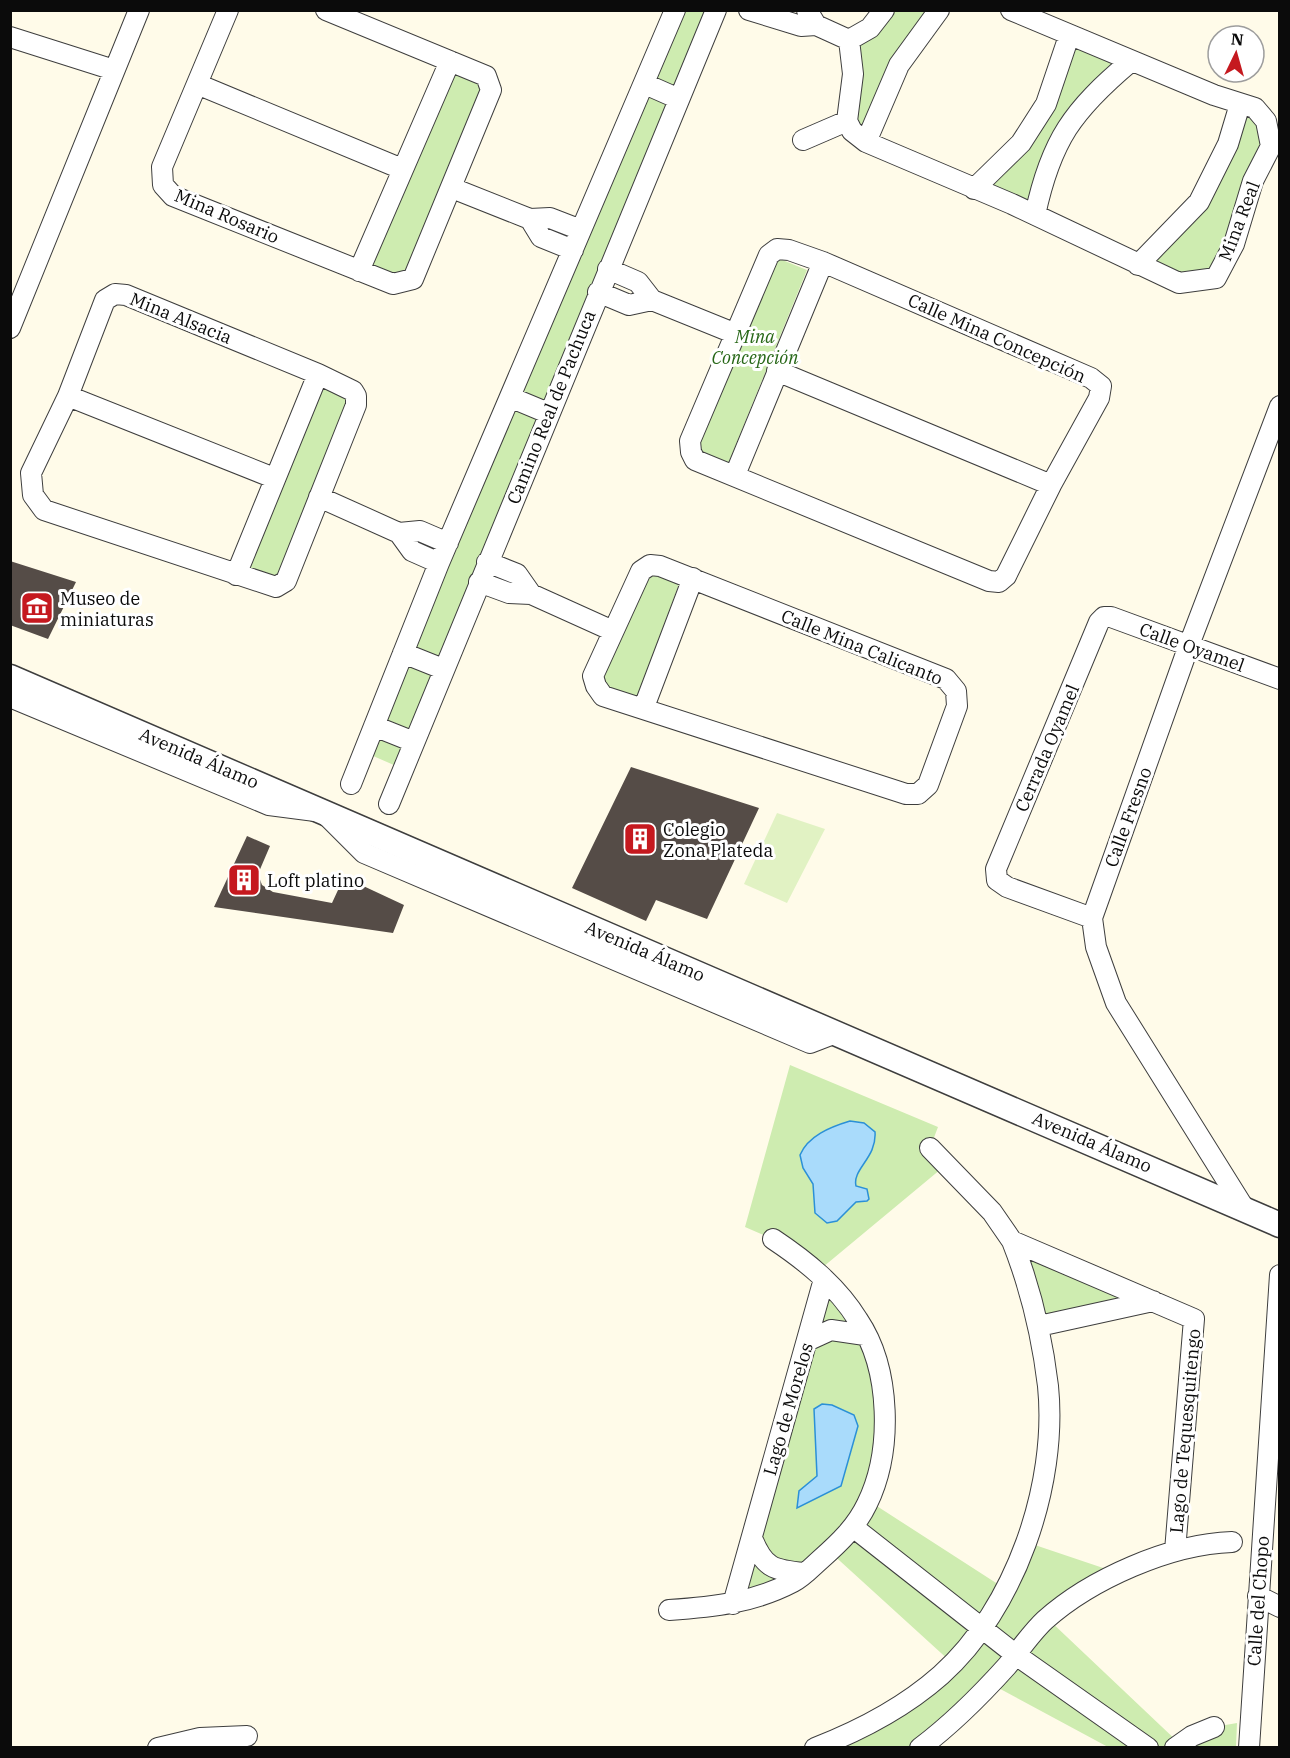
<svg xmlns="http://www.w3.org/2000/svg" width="1290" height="1758" viewBox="0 0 1290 1758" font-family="'IBM Plex Serif',serif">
<rect width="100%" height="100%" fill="#fffbe9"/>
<!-- green -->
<path fill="#ceecb0" d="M675,11H716L403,769L364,752Z
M889,11H939L865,139L856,132L852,44Z
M1069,36L1130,62L1092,94L1035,215L974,189L1021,143Z
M451,71L485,85L402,282L368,267Z
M1240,104L1255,108L1271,146L1216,278L1179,283L1138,265L1199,202Z
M775,257L807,270L728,464L693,452Z
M320,382L353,400L280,581L242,569Z
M645,570L679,584L636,700L598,685Z
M790,1065L938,1127L930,1148L947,1164L817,1272L773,1239L745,1227Z
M1012,1241L1153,1301L1039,1326Z
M832,1286L885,1393L869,1501L1007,1590L1026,1542L1121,1574L1048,1619L1180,1744L1214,1727L1237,1723L1236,1747H1108L991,1684L920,1747H815L952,1663L829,1551L733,1604Z"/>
<!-- pitch -->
<path fill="#e1f2c3" d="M777,813L825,829L787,903L744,884Z"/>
<!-- water -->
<path fill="#a9dbfb" stroke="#2b90d7" stroke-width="1.5" d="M850,1121L864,1123L875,1132C877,1158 852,1169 856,1186L867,1189L869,1199L867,1201L856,1202L837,1221L827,1223L815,1213L813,1184L803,1168L800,1155C808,1136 830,1127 850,1121Z
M822,1404L832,1405L854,1415L858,1426L841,1486L797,1508L799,1491L817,1476L814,1409Z"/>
<!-- building -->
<path fill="#554c47" d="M10,561L76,582L48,639L10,625Z
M631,767L759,808L707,919L656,900L646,921L572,888Z
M247,836L270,846L258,874L262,885L273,892L332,903L344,877L404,905L393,933L214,907Z"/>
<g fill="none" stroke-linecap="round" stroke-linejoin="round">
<defs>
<path id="minor" d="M228,10L162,167L163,185L173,196L393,284L413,279L491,90L486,76L326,10
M749,10L801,26L816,25L807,10
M884,10L870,28L849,40L853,74L847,121L852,131L866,142L1012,204L1179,283L1216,278L1234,244L1253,181L1271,146L1266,121L1255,108L1214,95L1011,10
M816,25L849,40
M10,37L114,70
M197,84L402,169
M645,84L679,99
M803,140L847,121
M866,142L899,65L939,10
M452,188L530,219
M974,189L1021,143L1046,104L1069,36
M1035,215C1051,140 1073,110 1130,62
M777,249L789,250L823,262L1091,378L1101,386L1099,398L1051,485L1006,576L999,582L989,581L695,460L691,452L690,441L769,255Z
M573,250L541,237L530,219L550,218L581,230
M1138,265L1199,202L1228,144L1240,104
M359,271L450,61
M598,292L629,305L652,300L638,282L608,269
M115,294L126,295L318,374L353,391L356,396V405L286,581L276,587L44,510L33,495L31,473L68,396L105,300Z
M652,300L736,334
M10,328L139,10
M777,371L1051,485
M68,396L274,478
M512,398L548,413
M735,475L823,262
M319,497L399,533
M439,563L412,551L399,533L420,531L448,543
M650,565L660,566L946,679L956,691L957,706L928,785L918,794H906L603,696L596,686L593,676L641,571Z
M236,575L318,374
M479,582L509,593L531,594L517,574L487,562
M531,594L613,631
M403,653L443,669
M10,697L269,805L323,812L364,853L810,1043L836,1033
M644,707L693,578
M374,726L414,742
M351,784L439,563L675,10
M389,804L716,10
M1092,918L1007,887L997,880L996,869L1099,622L1104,617H1111L1280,679
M930,1148L992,1212L1012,1241
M1244,1208L1116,1003L1096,947L1092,918L1189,645L1280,406
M1039,1326L1153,1301
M807,1341L831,1330L865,1335
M853,1527L1016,1655L1148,1748
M752,1538C764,1568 773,1570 804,1573
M1258,1596L1280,1607
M733,1604L824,1279
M669,1610C713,1607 753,1603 793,1582C803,1577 812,1567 821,1559C839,1543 856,1527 867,1504C893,1451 891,1369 858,1320C837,1286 806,1261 773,1239
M158,1748L200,1738L247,1736
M815,1748C859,1731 906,1706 941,1675C1015,1609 1058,1485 1048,1386C1042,1336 1031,1289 1012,1241L1194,1319L1175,1551
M920,1748C952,1724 980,1696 1007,1666C1019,1651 1031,1633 1045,1620C1091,1579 1170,1544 1232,1542
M1175,1748L1192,1736L1214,1727
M1249,1748L1280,1275"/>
<path id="tertiary" d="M10,677L1280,1225"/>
</defs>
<!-- minor casing -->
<use href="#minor" stroke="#3e3e3e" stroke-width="22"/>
<!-- tertiary casing -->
<use href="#tertiary" stroke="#3e3e3e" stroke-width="27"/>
<!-- minor -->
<use href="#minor" stroke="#fff" stroke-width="20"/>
<!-- tertiary -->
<use href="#tertiary" stroke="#fff" stroke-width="24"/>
</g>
<!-- icons -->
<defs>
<symbol id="museum-square" viewBox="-11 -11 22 22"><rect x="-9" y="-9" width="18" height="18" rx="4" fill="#c5191f" stroke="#fff"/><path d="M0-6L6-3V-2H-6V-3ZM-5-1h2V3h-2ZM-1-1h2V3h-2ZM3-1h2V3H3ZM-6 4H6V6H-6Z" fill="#fff"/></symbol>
<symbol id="building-square" viewBox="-11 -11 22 22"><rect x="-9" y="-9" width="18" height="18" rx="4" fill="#c5191f" stroke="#fff"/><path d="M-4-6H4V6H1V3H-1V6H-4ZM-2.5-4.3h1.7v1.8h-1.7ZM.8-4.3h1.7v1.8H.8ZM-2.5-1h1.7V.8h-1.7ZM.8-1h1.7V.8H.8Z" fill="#fff"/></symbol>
</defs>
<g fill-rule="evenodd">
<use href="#museum-square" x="18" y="589" width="38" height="38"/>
<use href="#building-square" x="621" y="820" width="38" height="38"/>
<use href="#building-square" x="225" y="861" width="38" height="38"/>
</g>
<g text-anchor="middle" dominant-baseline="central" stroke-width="6" stroke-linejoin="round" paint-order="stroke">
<!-- street labels -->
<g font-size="18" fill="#0b0b0b" stroke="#fff">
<text transform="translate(227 216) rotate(23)">Mina Rosario</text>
<text transform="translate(1239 221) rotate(-69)">Mina Real</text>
<text transform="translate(181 318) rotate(22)">Mina Alsacia</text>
<text transform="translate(997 338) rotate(24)">Calle Mina Concepción</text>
<text transform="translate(551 407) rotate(-68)">Camino Real de Pachuca</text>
<text transform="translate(862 647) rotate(22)">Calle Mina Calicanto</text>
<text transform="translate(1192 647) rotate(20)">Calle Oyamel</text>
<text transform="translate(1047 748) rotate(-67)">Cerrada Oyamel</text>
<text transform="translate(199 758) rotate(23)">Avenida Álamo</text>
<text transform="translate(1128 817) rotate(-70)">Calle Fresno</text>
<text transform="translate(645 951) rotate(23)">Avenida Álamo</text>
<text transform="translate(1092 1142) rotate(23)">Avenida Álamo</text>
<text transform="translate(788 1409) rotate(-74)">Lago de Morelos</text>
<text transform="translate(1185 1431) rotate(-85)">Lago de Tequesquitengo</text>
<text transform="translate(1258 1601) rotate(-86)">Calle del Chopo</text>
</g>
<!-- park labels -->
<g font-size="18" font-style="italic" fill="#276717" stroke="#fff">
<text x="755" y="336">Mina<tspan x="755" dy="21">Concepción</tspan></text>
</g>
<!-- poi labels -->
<g font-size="18" fill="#0b0b0b" stroke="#fff" text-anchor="start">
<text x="60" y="598">Museo de<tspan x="60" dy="21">miniaturas</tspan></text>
<text x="663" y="829">Colegio<tspan x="663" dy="21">Zona Plateda</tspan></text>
<text x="267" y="880">Loft platino</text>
</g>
</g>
<!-- border -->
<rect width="1290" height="1758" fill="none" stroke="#0b0b0b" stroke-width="24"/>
<!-- north arrow -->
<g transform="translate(1236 54) rotate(5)"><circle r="28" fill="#ffffff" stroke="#9d9d9d" stroke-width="1.5"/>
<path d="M0-4.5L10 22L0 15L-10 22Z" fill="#c5191f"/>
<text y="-9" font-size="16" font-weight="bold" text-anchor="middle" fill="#0b0b0b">N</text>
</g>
</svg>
